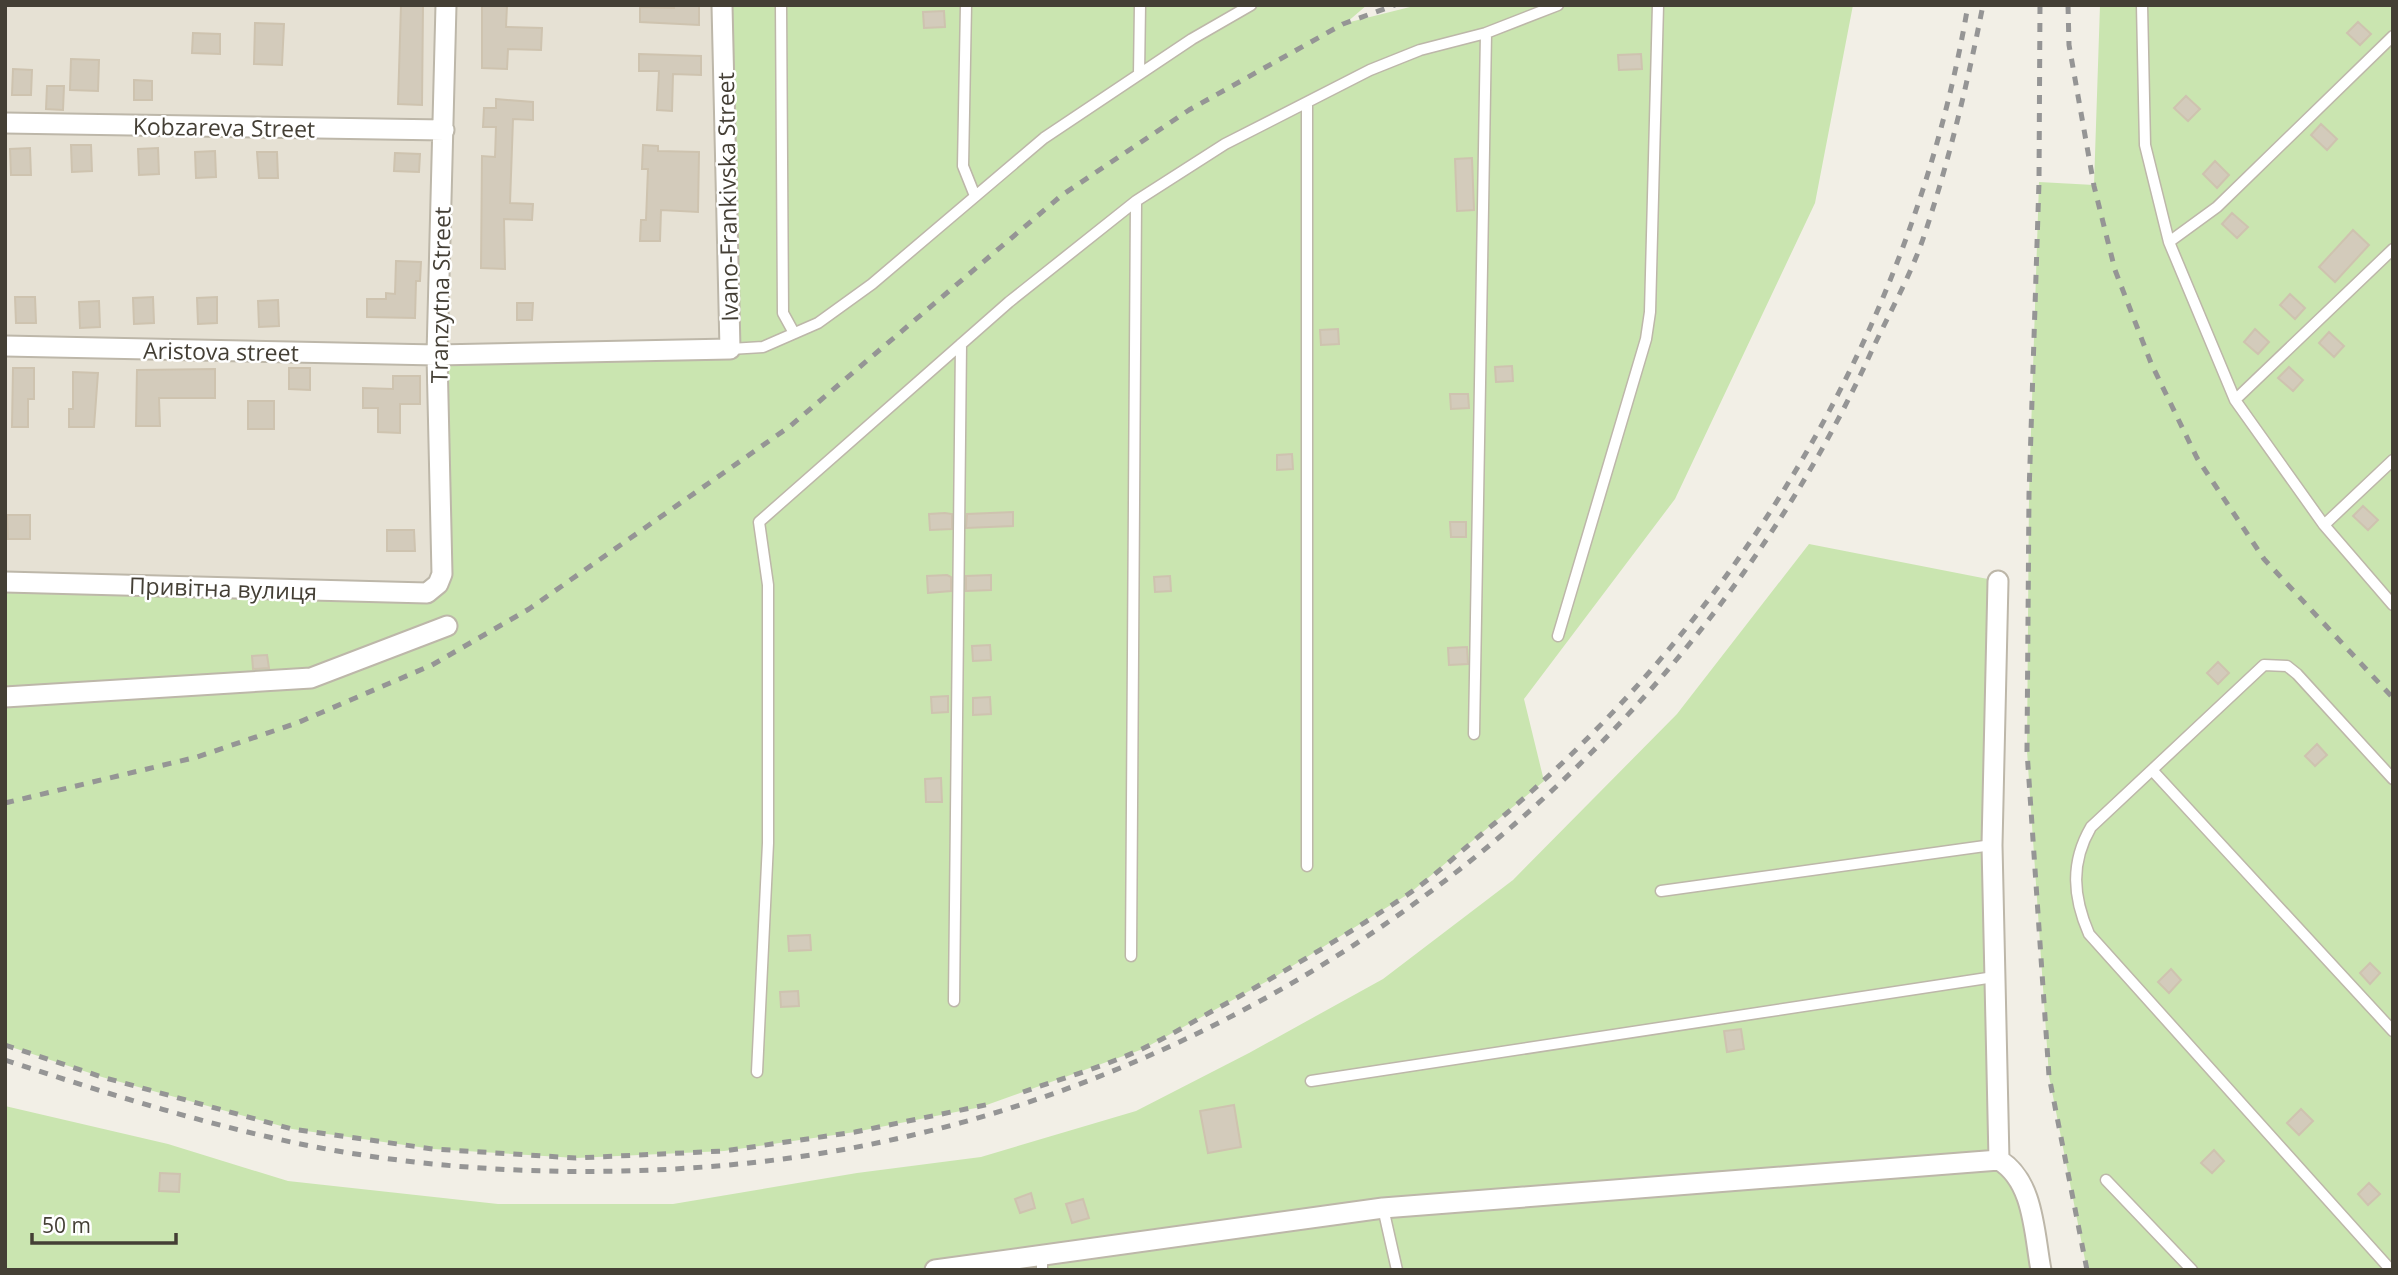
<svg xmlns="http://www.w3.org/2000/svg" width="2398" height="1275" viewBox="0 0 2398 1275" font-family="'Open Sans',sans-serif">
<rect width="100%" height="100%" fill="#f2efe6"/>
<!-- residential -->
<path fill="#e6e1d4" d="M5,5H722L730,349L438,585L5,582Z"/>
<!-- green -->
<path fill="#cae5b0" d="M722,5H1367L1346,23L1418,5H1853L1815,203L1675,499L1524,699L1544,781L1410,893L1273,978L1143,1049L981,1107L855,1132L724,1151L576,1158L433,1149L292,1129L102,1077L5,1045V582L438,585L437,355L730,348Z
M2100,5H2393V1270H2087L2049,1076L2027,751L2029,494L2039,182L2094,185Z
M1809,544L1998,581L1992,845L2008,1165L2041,1270H5V1106L168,1144L288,1181L498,1204H673L857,1173L981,1157L1136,1111L1249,1053L1383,979L1513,880L1677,714Z"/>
<!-- building -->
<path fill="#d3cbbb" stroke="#cec3af" stroke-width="2" d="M401,5H423L422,105L398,104Z
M482,5H507L506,27L542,28L541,50L508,49L507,69L482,68Z
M674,6H699V25L640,22V7L674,8Z
M944,11L945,27L924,28L923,12Z
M2358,22L2371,34L2360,45L2347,33Z
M255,23L284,24L282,65L254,64Z
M193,33L220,34V54L192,53Z
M639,54L701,56V75L673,74L672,111L657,110L659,71H639Z
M1641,54L1642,69L1619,70L1618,55Z
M71,59L99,60L98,91L70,90Z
M13,69L32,70L31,95H12Z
M134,80L152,81V100H134Z
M47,86H64L63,110L46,109Z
M2186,96L2200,109L2188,121L2174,108Z
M496,99L533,102V120L513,119L510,203L533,204L532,220L504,219L505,269L481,268L482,156L495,157L496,127H483L484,108H496Z
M2321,124L2337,139L2327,150L2311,135Z
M71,145H91L92,171L72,172Z
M643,145L658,146V151L699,152L698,212L661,210L660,241H640L641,220H646L648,169H642Z
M30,148L31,175H11L10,149Z
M158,148L159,174L139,175L138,149Z
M215,151L216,177L196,178L195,152Z
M257,152H277L278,178H259Z
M395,153L420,154L419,172L394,171Z
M1472,158L1474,210L1457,211L1455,159Z
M2215,161L2229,175L2217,188L2203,174Z
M2232,213L2248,227L2237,238L2222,224Z
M2353,230L2369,245L2335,282L2319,267Z
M396,261L421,262L420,281H416L415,318L367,317V299H386V293L395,294Z
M2290,294L2305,308L2295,319L2280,305Z
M15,297H35L36,323H16Z
M153,297L154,323L134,324L133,298Z
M217,297V323L198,324L197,298Z
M278,300L279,326L259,327L258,301Z
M99,301L100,327L80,328L79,302Z
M517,303H533L532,320H517Z
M1338,329L1339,344L1321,345L1320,330Z
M2255,329L2269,342L2258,354L2244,342Z
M2329,332L2344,346L2334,357L2319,343Z
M1512,366L1513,381L1496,382L1495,367Z
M2289,367L2303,380L2293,391L2278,378Z
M13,368H34V399H28V427H12Z
M289,368H310V390L289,389Z
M215,369V398H159L160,426H136L137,370Z
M73,372L98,373L94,427H69V409H73Z
M393,376H420V404H400V433L378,432V408H363V388L393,389Z
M1450,394H1468L1469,408L1451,409Z
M248,401H274V429H248Z
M1292,454L1293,469L1277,470V455Z
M2363,506L2378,520L2368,530L2353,516Z
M1013,512V526L966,528L967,514Z
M945,513L952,514V529L930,530L929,514Z
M7,515H30V539H8Z
M1450,522H1466V537H1451Z
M387,530H414L415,551H387Z
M947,575L951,577V591L928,593L927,576Z
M991,575V590L966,591V576Z
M1170,576L1171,591L1155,592L1154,577Z
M990,645L991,660L973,661L972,646Z
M1467,647L1468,664L1449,665L1448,648Z
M267,655L269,668L253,669L252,656Z
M2218,662L2229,673L2218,684L2207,673Z
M948,696V712L932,713L931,697Z
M990,697L991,714L973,715V698Z
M2317,744L2327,755L2315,766L2305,756Z
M941,778L942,802H926L925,779Z
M810,935L811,950L789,951L788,936Z
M2370,963L2380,973L2370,984L2360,973Z
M2171,969L2181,980L2169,993L2158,982Z
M798,991L799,1006L781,1007L780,992Z
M1741,1029L1744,1049L1727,1052L1724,1031Z
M1234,1105L1241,1147L1208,1153L1200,1111Z
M2301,1109L2313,1121L2299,1135L2287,1123Z
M2214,1150L2224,1161L2212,1173L2201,1163Z
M160,1173L180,1174L179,1192L159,1191Z
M2369,1183L2380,1194L2368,1205L2358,1194Z
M1031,1193L1035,1208L1020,1213L1015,1199Z
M1083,1199L1089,1218L1072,1223L1066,1204Z"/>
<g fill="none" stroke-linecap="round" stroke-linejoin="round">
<defs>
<path id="lane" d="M781,5L783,313L794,333
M966,5L963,166L975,196
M2142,5L2145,145L2169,242L2235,400L2324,525L2393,605
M1139,74L1140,5
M2169,242L2217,207L2393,36
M730,349L763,347L818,323L872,284L1044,138L1192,39L1251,5
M2235,400L2393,249
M2324,525L2393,460
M1558,636L1646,339L1650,312L1658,5
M1474,734L1486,33
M2152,770L2393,1031
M1307,866V104
M1661,891L1992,845
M1131,956L1136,201
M954,1001L961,344
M757,1072L768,843V585L759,522L1009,302L1136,201L1225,144L1370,70L1420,50L1486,33L1558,5
M1311,1081L1994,977
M2106,1180L2192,1270
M1383,1208L1397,1270
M1042,1270V1255
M2391,1270L2089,934C2073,897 2070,863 2091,827L2264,665L2287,666L2297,674L2393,779"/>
<path id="street" d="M5,123L444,130
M5,346L437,355L730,349L722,5
M1998,581L1992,845L1999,1160
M5,582L427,593L438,584L442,574L437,355L446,5
M5,697L311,678L447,626
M935,1270L1383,1208L1999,1160C2034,1181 2034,1233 2041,1270"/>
</defs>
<!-- lane casing -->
<use href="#lane" stroke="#bdb7a9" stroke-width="13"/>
<!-- street casing -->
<use href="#street" stroke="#bdb7a9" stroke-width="23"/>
<!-- lane -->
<use href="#lane" stroke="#fff" stroke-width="10"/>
<!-- street -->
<use href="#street" stroke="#fff" stroke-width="19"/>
<!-- rail -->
<path stroke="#959595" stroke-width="5" stroke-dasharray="9 9" stroke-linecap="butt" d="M2040,5L2039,182L2029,494L2027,751L2049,1076L2087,1270
M2068,5L2069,45L2094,186L2115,270L2151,363L2197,458L2264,559L2393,698
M5,803L197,757L297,723L432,665L529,609L789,427L1062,195L1189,110L1343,24L1395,5
M5,1045L102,1077L292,1129L433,1149L576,1158L724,1151L855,1132L990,1104
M5,1060C99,1091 194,1121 291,1142C432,1172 585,1178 728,1165C1217,1122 1671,795 1873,348C1891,310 1913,271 1926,230C1950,157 1968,81 1983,5
M1023,1092C1063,1078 1106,1066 1144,1048C1174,1034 1202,1016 1231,1001C1291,968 1350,933 1407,895C1438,874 1466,846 1495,823C1743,616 1914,324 1968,5"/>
</g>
<g text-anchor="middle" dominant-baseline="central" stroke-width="5" stroke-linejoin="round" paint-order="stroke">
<!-- street labels -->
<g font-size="23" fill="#443f35" stroke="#fff">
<text transform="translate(224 127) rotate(1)">Kobzareva Street</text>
<text transform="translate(727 197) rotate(-91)">Ivano-Frankivska Street</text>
<text transform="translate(440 295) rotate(-89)">Tranzytna Street</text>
<text transform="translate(221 351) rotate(1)">Aristova street</text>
<text transform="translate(223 588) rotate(2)">Привітна вулиця</text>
</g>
</g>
<!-- border -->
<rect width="2398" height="1275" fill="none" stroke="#443f35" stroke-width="14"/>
<!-- scale -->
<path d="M32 1233v10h144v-10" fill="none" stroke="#443f35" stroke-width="3.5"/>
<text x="42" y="1233" font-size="21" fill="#443f35" stroke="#ffffff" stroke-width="5" paint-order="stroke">50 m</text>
</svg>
